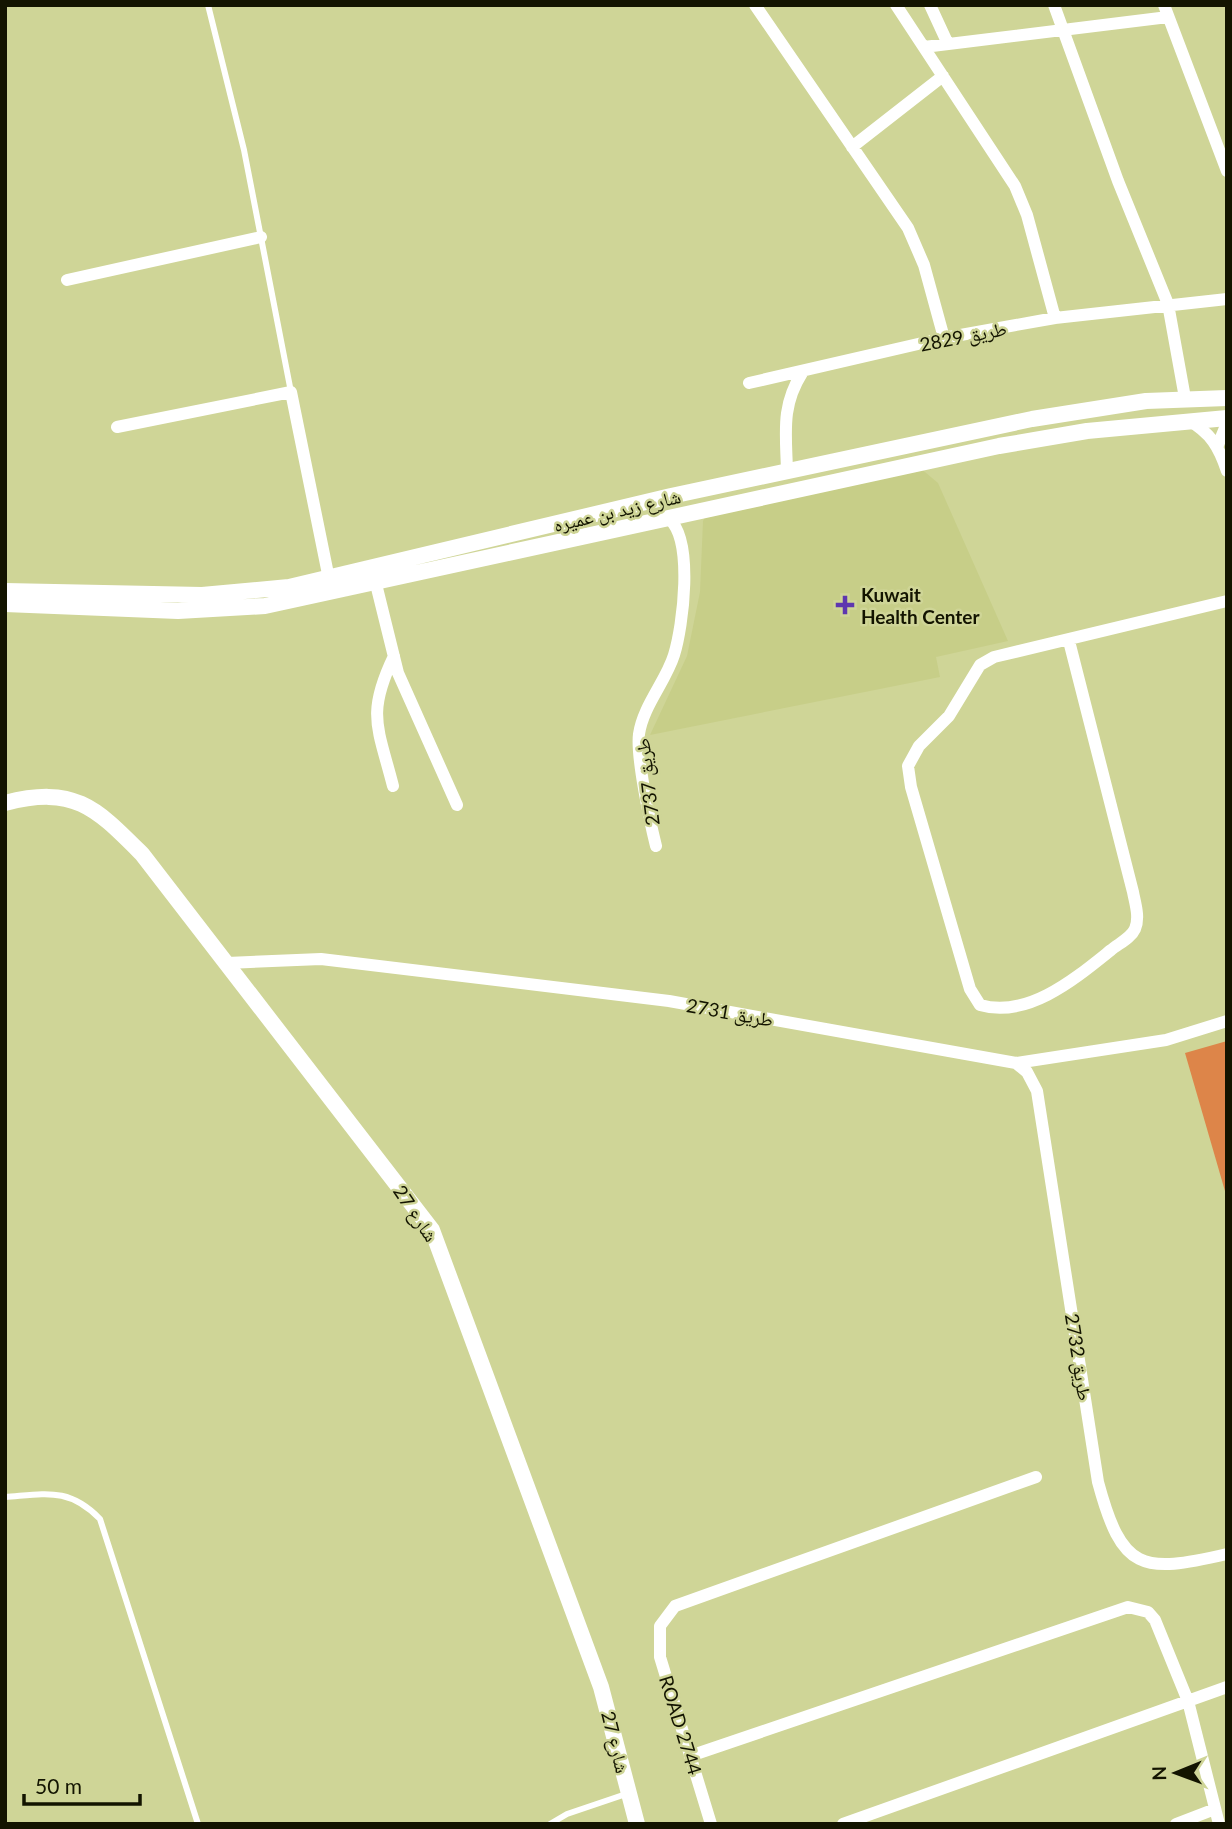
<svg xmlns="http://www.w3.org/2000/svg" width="1232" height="1829" viewBox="0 0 1232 1829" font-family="Lato,'Noto Naskh Arabic',sans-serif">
<rect width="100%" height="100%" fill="#cfd597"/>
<!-- built -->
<path fill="#c7ce88" d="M919,467L938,483L1008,641L936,657L940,677L650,735L687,656L700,592L703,521L707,513Z"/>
<!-- green -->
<path fill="#dd8549" d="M1227,1041V1198L1185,1053Z"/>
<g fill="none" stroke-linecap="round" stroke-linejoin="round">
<!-- service -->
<path stroke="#fff" stroke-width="6" d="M208,5L244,150L291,392
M5,1497C46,1494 69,1487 100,1519L198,1824
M550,1824L567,1814L629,1793"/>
<!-- minor -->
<path stroke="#fff" stroke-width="12" d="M755,5L908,228L924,265L944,338
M896,5L1015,186L1027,215L1055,318
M930,5L948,44
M1054,5L1118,181L1168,304L1185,398
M1164,5L1227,171
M924,47L1168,17
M852,147L943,76
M67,280L261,237
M749,383L944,338L1055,318L1227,299
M1188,420C1211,433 1219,447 1227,471
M117,427L291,392L329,579
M1218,445L1227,423
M787,471C786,433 781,406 802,373
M376,584L398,673L457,805
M1069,641L1133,892C1135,903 1140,917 1135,929C1131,938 1118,944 1111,950C1076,978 1028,1019 980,1005L970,989L911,787L908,766L919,746L949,716L980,665L994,657L1227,601
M393,786C378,727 366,714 394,656
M656,846C650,822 636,756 639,734C643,706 666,681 674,655C683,626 694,540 669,519
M227,963L321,959L669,1001L1016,1063L1166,1040L1227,1021
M1016,1063L1027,1072L1037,1091L1098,1482C1122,1571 1141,1574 1227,1554
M690,1756L1128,1607L1148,1612L1155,1620L1188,1701L1219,1824
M711,1824L660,1657V1626L675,1606L1036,1477
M843,1824L1227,1687
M1176,1824L1215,1809"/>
<!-- tertiary -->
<path stroke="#fff" stroke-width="16" d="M5,591L202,595L289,587L671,496L1032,419L1146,401L1227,398
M5,604L178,611L265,606L999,446L1087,431L1227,418
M5,803C75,785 96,808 142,854L432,1230L601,1687L637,1824"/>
</g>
<!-- markers -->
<path fill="#5e37af" stroke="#cfd597" stroke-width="2.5" d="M841.5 594.5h7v7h7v7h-7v7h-7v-7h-7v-7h7z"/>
<g text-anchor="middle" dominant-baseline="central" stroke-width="5" stroke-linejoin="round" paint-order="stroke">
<!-- street labels -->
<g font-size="19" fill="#131400" stroke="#cfd597">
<text transform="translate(963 336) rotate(-11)">طريق 2829</text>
<text transform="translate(617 510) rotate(-13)">شارع زيد بن عميره</text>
<text transform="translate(647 782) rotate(-97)">طريق 2737</text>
<text transform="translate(730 1012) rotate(10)">طريق 2731</text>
<text transform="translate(416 1213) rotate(56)">شارع 27</text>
<text transform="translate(1079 1357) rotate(81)">طريق 2732</text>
<text transform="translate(681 1725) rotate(73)">ROAD 2744</text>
<text transform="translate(616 1742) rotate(76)">شارع 27</text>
</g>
<!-- poi labels -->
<g font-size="19" font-weight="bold" fill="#131400" stroke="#cfd597" text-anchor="start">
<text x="861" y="594">Kuwait<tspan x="861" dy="22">Health Center</tspan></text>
</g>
</g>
<!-- border -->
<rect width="1232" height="1829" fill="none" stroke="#131400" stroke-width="14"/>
<!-- north arrow -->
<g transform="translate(1176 1773) rotate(269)" stroke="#cfd597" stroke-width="5" paint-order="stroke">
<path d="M0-5L12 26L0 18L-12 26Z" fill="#131400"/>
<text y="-10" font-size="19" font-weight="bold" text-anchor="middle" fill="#131400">N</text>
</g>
<!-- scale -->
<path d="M24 1794v10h116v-10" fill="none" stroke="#131400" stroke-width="3.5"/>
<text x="35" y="1794" font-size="21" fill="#131400" stroke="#cfd597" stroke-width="5" paint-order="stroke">50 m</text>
</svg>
